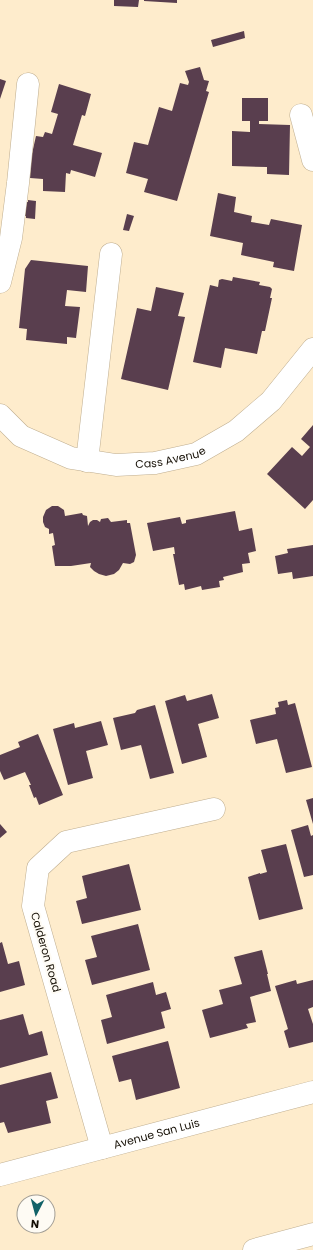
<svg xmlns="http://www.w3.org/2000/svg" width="313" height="1250" viewBox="0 0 313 1250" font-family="Poppins,sans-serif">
<rect width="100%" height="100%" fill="#feeccc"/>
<!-- building -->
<path fill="#593e4e" d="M114,0H139L138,7L114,6Z
M144,0H177V3L144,1Z
M244,31L245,38L213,47L211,40Z
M200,67L204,80L209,81L206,91L209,92L177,201L144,192L148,179L126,173L134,142L148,145L159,107L172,111L180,83L188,85L189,82L185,71Z
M0,79L6,81L0,99Z
M59,84L91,94L85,116L82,115L73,145L102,153L95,177L71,170L70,174L66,173L65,192L43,191V179L30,178L31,158L36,136L43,137L45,132L52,134L58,114L51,112Z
M242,98H268V121H259V124L290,125L289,175L267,174V167L232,166V131L250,132V121H242Z
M218,193L236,197L234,212L252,216L251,222L269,225L271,219L302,225L294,271L273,267L274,262L241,255L243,243L210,236Z
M28,200L36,201L35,219L26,218V216H23L24,202H28Z
M127,214L134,216L129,231L123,230Z
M31,260L88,266L86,292L67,290L65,306L80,307L76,338L67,337V344L26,340L27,329L19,328L25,269Z
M233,277L260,282L259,285L270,287L272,289L270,298H272L265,331H262L257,354L225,348L221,368L193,362L210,285L218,287L219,280L222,279L232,281Z
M156,287L184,293L178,316L185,317L168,390L121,379L137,308L151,311Z
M313,425V500L305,509L267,474L292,447L302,456L310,447L301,439Z
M52,506H58L64,510L65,516L82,513L83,515L87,516L88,526L90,522L93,520H97L100,522L101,519L108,518L111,522L127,520V523H130L136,555L134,562L130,564L123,563L119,570L114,574L106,576L99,574L94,571L90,567L91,563L71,566H55L52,546L55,545L53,533L49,534V529L45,527L43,522V517L46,510Z
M235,511L239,531L252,528L256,551L248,553L250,563L242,564L243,572L223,577L224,580L219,581L220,587L202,590L201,586L185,590L184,584L179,585L173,554H175L174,547L153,551L147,523L180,517L182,524L186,523V520Z
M313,545V576L293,579L292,572L278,574L275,556L288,553L287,549Z
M212,694L219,718L198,724L207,757L182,764L165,701L185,695L187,701Z
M287,700L288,705L295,703L312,767L286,773L277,739L256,744L250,720L276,714L275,708L279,707L278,702Z
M155,705L174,773L150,779L141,745L121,750L113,718L135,713L137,710Z
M101,721L108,745L86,751L93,778L68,785L53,729L74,723L75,728Z
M38,734L63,795L39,805L36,797L34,798L29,785H31L25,772L4,780L0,771V755L20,747L18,742Z
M313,798V824L306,800Z
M0,824L7,832L0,838Z
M308,825L311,836L313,835V875L304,877L291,830Z
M286,844L303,909L259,920L248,877L260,873V874L267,872L261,850Z
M129,864L141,910L82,924L76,901L87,898L82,876Z
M138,924L150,970L92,985L85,960L97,957L91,936Z
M2,942L8,964L19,961L25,985L0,992V943Z
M262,950L268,974H267L271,991L250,997L256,1022L246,1024L248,1028L210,1038L202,1010L223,1004L219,990L242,984L234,957Z
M296,980L297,984L313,980V1007L308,1009L313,1024V1042L289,1048L284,1031L288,1029L275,986Z
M153,982L156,995L166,992L171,1009L161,1012L165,1028L107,1044L101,1020L112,1017L106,995Z
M23,1014L29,1035L42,1031L48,1055L0,1068V1020Z
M168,1041L180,1088L136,1100L131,1079L119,1082L112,1056Z
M51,1072L58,1098L46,1101L51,1123L8,1133L4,1122L0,1123V1085Z"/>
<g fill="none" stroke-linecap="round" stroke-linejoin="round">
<defs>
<g id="minor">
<path d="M301,115L313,160"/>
<path d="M0,282L11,238L18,183L28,84"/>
<path id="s1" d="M0,415L21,436L71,458L116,465L155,463L196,454L236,431L271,401L313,349"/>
<path d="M87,461L111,254"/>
<path d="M102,1148L33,906L38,868L66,842L214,809"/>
<path id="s2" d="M0,1175L313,1092"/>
</g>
<path id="highway" d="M254,1250L313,1234"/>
</defs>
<!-- minor casing -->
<use href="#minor" stroke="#bfae90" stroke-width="23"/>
<!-- highway casing -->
<use href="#highway" stroke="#bfae90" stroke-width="23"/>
<!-- minor -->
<use href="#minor" stroke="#fff" stroke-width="22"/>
<!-- highway -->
<use href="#highway" stroke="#fff" stroke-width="22"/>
</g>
<g text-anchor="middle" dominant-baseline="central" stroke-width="4" stroke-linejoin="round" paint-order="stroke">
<!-- street labels -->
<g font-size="11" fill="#161006" stroke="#fefbf4">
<text stroke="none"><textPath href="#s1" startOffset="185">Cass Avenue</textPath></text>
<text transform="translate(46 952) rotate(74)">Calderon Road</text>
<text stroke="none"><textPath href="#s2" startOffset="162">Avenue San Luis</textPath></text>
</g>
</g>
<!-- north arrow -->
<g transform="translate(36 1214) rotate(186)"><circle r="19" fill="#fefbf4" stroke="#a19d95"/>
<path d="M0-3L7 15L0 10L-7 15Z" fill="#126268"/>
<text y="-6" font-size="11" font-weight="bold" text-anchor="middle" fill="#161006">N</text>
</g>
</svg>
